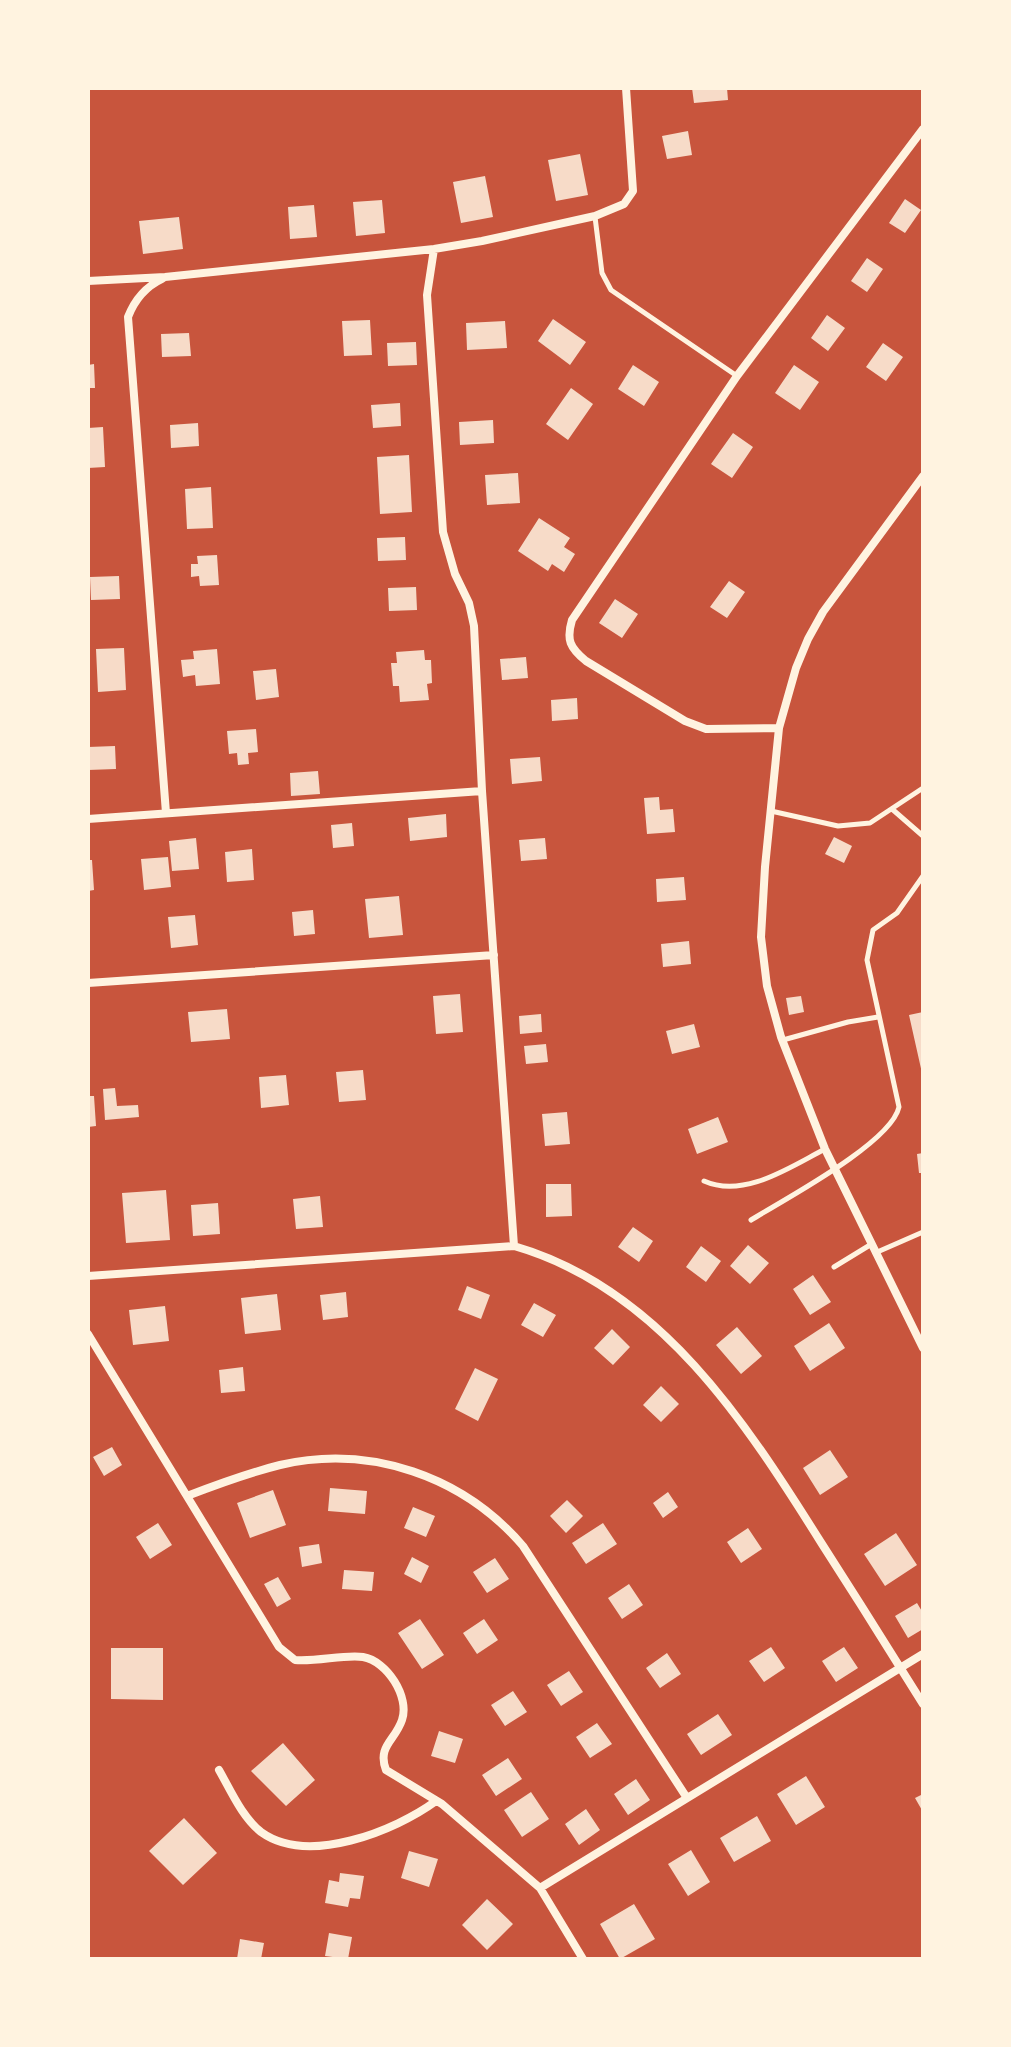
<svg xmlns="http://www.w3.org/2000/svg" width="1011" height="2047" viewBox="0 0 1011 2047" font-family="Rubik,sans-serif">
<rect width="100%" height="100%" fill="#c8553d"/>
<!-- building -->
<path fill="#f7dbc8" d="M692,88H727L728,100L694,103Z
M688,131L692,155L667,159L662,136Z
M580,154L588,195L556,201L548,160Z
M485,176L493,217L461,223L453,182Z
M905,199L921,210L905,233L889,223Z
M382,200L385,233L356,236L353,202Z
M314,205L317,237L290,239L288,207Z
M179,217L183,249L143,254L139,221Z
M867,258L883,269L867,292L851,281Z
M827,315L845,328L828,351L811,338Z
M553,319L586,342L570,365L538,341Z
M370,320L372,355L344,356L342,321Z
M505,321L507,348L467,350L466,323Z
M189,333L191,356L162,357L161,334Z
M416,342L417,365L388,366L387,343Z
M883,343L903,357L886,381L866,367Z
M94,364L95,388H88V365Z
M633,365L659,382L644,406L618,389Z
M794,365L819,382L800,410L775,393Z
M571,388L593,404L568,440L546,424Z
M400,403L401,426L373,428L371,405Z
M493,420L494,443L460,445L459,422Z
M198,423L199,446L171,448L170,425Z
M103,427L105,467L88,468V428Z
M733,433L753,447L732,478L711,464Z
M409,455L412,512L380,514L377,457Z
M518,473L520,503L487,505L485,475Z
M211,487L213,528L187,529L185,489Z
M539,518L570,538L564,547L575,554L564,572L552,564L548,571L518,551Z
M405,537L406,560L378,561L377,538Z
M217,555L219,585L200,586L199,576L191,577V564H198L197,556Z
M119,576L120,599L91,600L90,577Z
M729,581L745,592L727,618L710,607Z
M416,587L417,610L389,611L388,588Z
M615,599L638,614L622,638L599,623Z
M124,648L126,690L98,692L96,649Z
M217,649L220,684L196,686L195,675L183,677L181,660L194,659L193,651Z
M424,650L425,660H431L432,683L427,684L429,700L400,702L399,686H393L391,663H397L396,652Z
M526,657L528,678L502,680L500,659Z
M276,669L279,697L256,700L253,671Z
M577,698L578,719L552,721L551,700Z
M256,729L258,752L248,753L249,764L238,765L237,753L229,754L227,731Z
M115,746L116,769L88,770V747Z
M540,757L542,781L512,784L510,759Z
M318,771L320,794L291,796L290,773Z
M659,797L660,810L673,809L675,832L647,834L644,798Z
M446,814L447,837L410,841L408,818Z
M352,823L354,846L333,848L331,825Z
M834,837L852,846L844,863L825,854Z
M196,838L199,869L172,871L169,841Z
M545,838L547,859L521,861L519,840Z
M252,849L254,880L227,882L225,852Z
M168,857L171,887L144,890L141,859Z
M88,860H92L94,890L88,891Z
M684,877L686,900L657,902L656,879Z
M399,896L403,935L369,938L365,899Z
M313,910L315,934L294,936L292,912Z
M195,915L198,945L171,948L168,917Z
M689,941L691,964L663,967L661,944Z
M460,994L463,1032L436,1034L433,996Z
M801,996L804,1012L789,1015L786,998Z
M227,1009L230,1039L191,1042L188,1012Z
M923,1012V1073H922L909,1015Z
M541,1014L542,1032L520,1034L519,1016Z
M694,1024L700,1047L672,1054L666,1031Z
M546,1044L548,1062L526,1064L524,1046Z
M363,1070L366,1100L339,1102L336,1072Z
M286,1075L289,1105L261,1108L259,1077Z
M115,1088L117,1106L138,1105L139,1117L105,1120L103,1089Z
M88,1096H94L96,1126L88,1127Z
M567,1112L570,1144L545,1146L542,1114Z
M718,1117L728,1142L697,1154L688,1129Z
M923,1153V1173H919L917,1154Z
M546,1184H571L572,1216L546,1217Z
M166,1190L170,1240L126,1243L122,1193Z
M320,1196L323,1227L296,1229L293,1199Z
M218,1203L220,1234L193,1236L191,1205Z
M633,1227L653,1241L639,1262L618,1247Z
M748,1245L769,1263L750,1284L730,1266Z
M701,1246L721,1261L706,1282L686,1267Z
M813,1275L831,1302L810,1315L793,1289Z
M467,1286L490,1295L481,1319L458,1310Z
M346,1292L348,1317L323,1320L320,1295Z
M277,1294L281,1330L245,1334L241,1298Z
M534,1303L556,1315L543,1337L521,1325Z
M165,1306L169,1341L133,1345L129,1310Z
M829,1323L845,1348L810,1371L794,1346Z
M737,1327L762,1356L741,1374L716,1345Z
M612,1329L630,1347L613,1365L594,1348Z
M243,1367L245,1391L221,1393L219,1370Z
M475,1368L498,1379L478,1421L455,1409Z
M661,1386L679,1404L661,1422L643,1405Z
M112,1447L122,1465L104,1476L93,1457Z
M830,1450L848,1477L820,1495L803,1468Z
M330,1488L367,1491L365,1514L328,1511Z
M273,1490L286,1525L250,1538L237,1503Z
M668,1492L678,1507L663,1518L653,1503Z
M567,1500L583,1516L566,1533L550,1516Z
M413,1507L435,1516L426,1537L404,1528Z
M158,1523L172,1545L150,1559L136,1537Z
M603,1523L617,1544L586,1564L572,1543Z
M748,1528L762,1549L741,1563L727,1542Z
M896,1533L917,1565L885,1586L864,1554Z
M319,1544L322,1563L302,1567L299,1547Z
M412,1557L429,1566L421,1583L404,1574Z
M495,1558L509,1579L487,1593L473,1572Z
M344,1570L374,1572L372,1591L342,1589Z
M278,1577L291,1599L277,1607L264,1584Z
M629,1584L643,1605L622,1619L608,1598Z
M917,1603L923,1613V1629L908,1638L895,1616Z
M420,1619L444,1655L422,1669L398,1633Z
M484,1619L498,1640L477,1654L463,1633Z
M771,1647L785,1668L764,1682L749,1661Z
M844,1647L858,1668L836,1682L822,1661Z
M111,1648H163V1700L111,1699Z
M667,1653L681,1674L660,1688L646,1668Z
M569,1671L583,1692L561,1706L547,1685Z
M513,1691L527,1712L505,1726L491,1705Z
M718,1714L732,1735L701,1755L687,1734Z
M597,1723L612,1744L590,1758L576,1737Z
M439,1731L463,1739L455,1763L431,1756Z
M283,1743L315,1780L286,1806L251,1771Z
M508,1758L522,1779L496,1796L482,1775Z
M806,1776L825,1807L796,1825L777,1794Z
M636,1779L650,1800L628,1815L614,1794Z
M531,1792L549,1819L522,1837L504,1810Z
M923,1794V1812L915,1798Z
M586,1809L600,1830L579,1845L565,1824Z
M757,1816L771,1841L734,1862L720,1838Z
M184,1818L217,1853L183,1885L149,1851Z
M691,1850L710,1882L688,1896L668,1864Z
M409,1851L438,1859L429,1887L401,1878Z
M340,1873L364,1876L360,1899L350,1898L348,1907L325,1903L329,1880L339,1882Z
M487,1899L513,1924L487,1950L462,1925Z
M634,1904L655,1939L620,1959L600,1924Z
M329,1933L352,1937L348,1959L325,1956Z
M240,1939L264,1943L261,1959H237Z"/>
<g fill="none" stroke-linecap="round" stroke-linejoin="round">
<!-- service -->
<path stroke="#fff3e0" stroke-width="5" d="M595,217L602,273L611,290L737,376
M892,809L923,836
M771,811L838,826L870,823L923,788
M783,1040L848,1022L878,1017
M704,1181C744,1199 790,1167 825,1149
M751,1220C785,1199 891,1143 899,1107L867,960L873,930L897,913L923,876
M875,1253L923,1232
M834,1267L870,1245"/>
<!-- minor -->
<path stroke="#fff3e0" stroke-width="8" d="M434,249L427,295L443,532L455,574L469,603L474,626L482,791L514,1246
M162,279C145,287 135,299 128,317L166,813
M88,281L165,277L434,249L482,241L595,216L624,204L633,191L626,88
M923,476L823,612L808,639L796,668L779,728L765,867L761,937L767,986L781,1037L825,1149L923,1348
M779,728L706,729L685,721L586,661C570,648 566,640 572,620L737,376L923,129
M88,819L482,791
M88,983L494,955
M88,1276L514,1246C660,1288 746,1423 822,1544C856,1597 890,1651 923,1704
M88,1334L279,1647L295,1660C316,1662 346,1654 363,1657C387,1661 410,1697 402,1720C395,1741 377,1746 386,1770L442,1804L540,1888L583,1959
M187,1496C218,1484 248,1473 280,1465C370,1444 463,1476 523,1546L687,1798
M219,1770C231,1791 242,1817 261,1832C308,1866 395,1831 436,1801
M540,1888L923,1654"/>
</g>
<!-- border -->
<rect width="1011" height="2047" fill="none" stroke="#fff3e0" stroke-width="180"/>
</svg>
